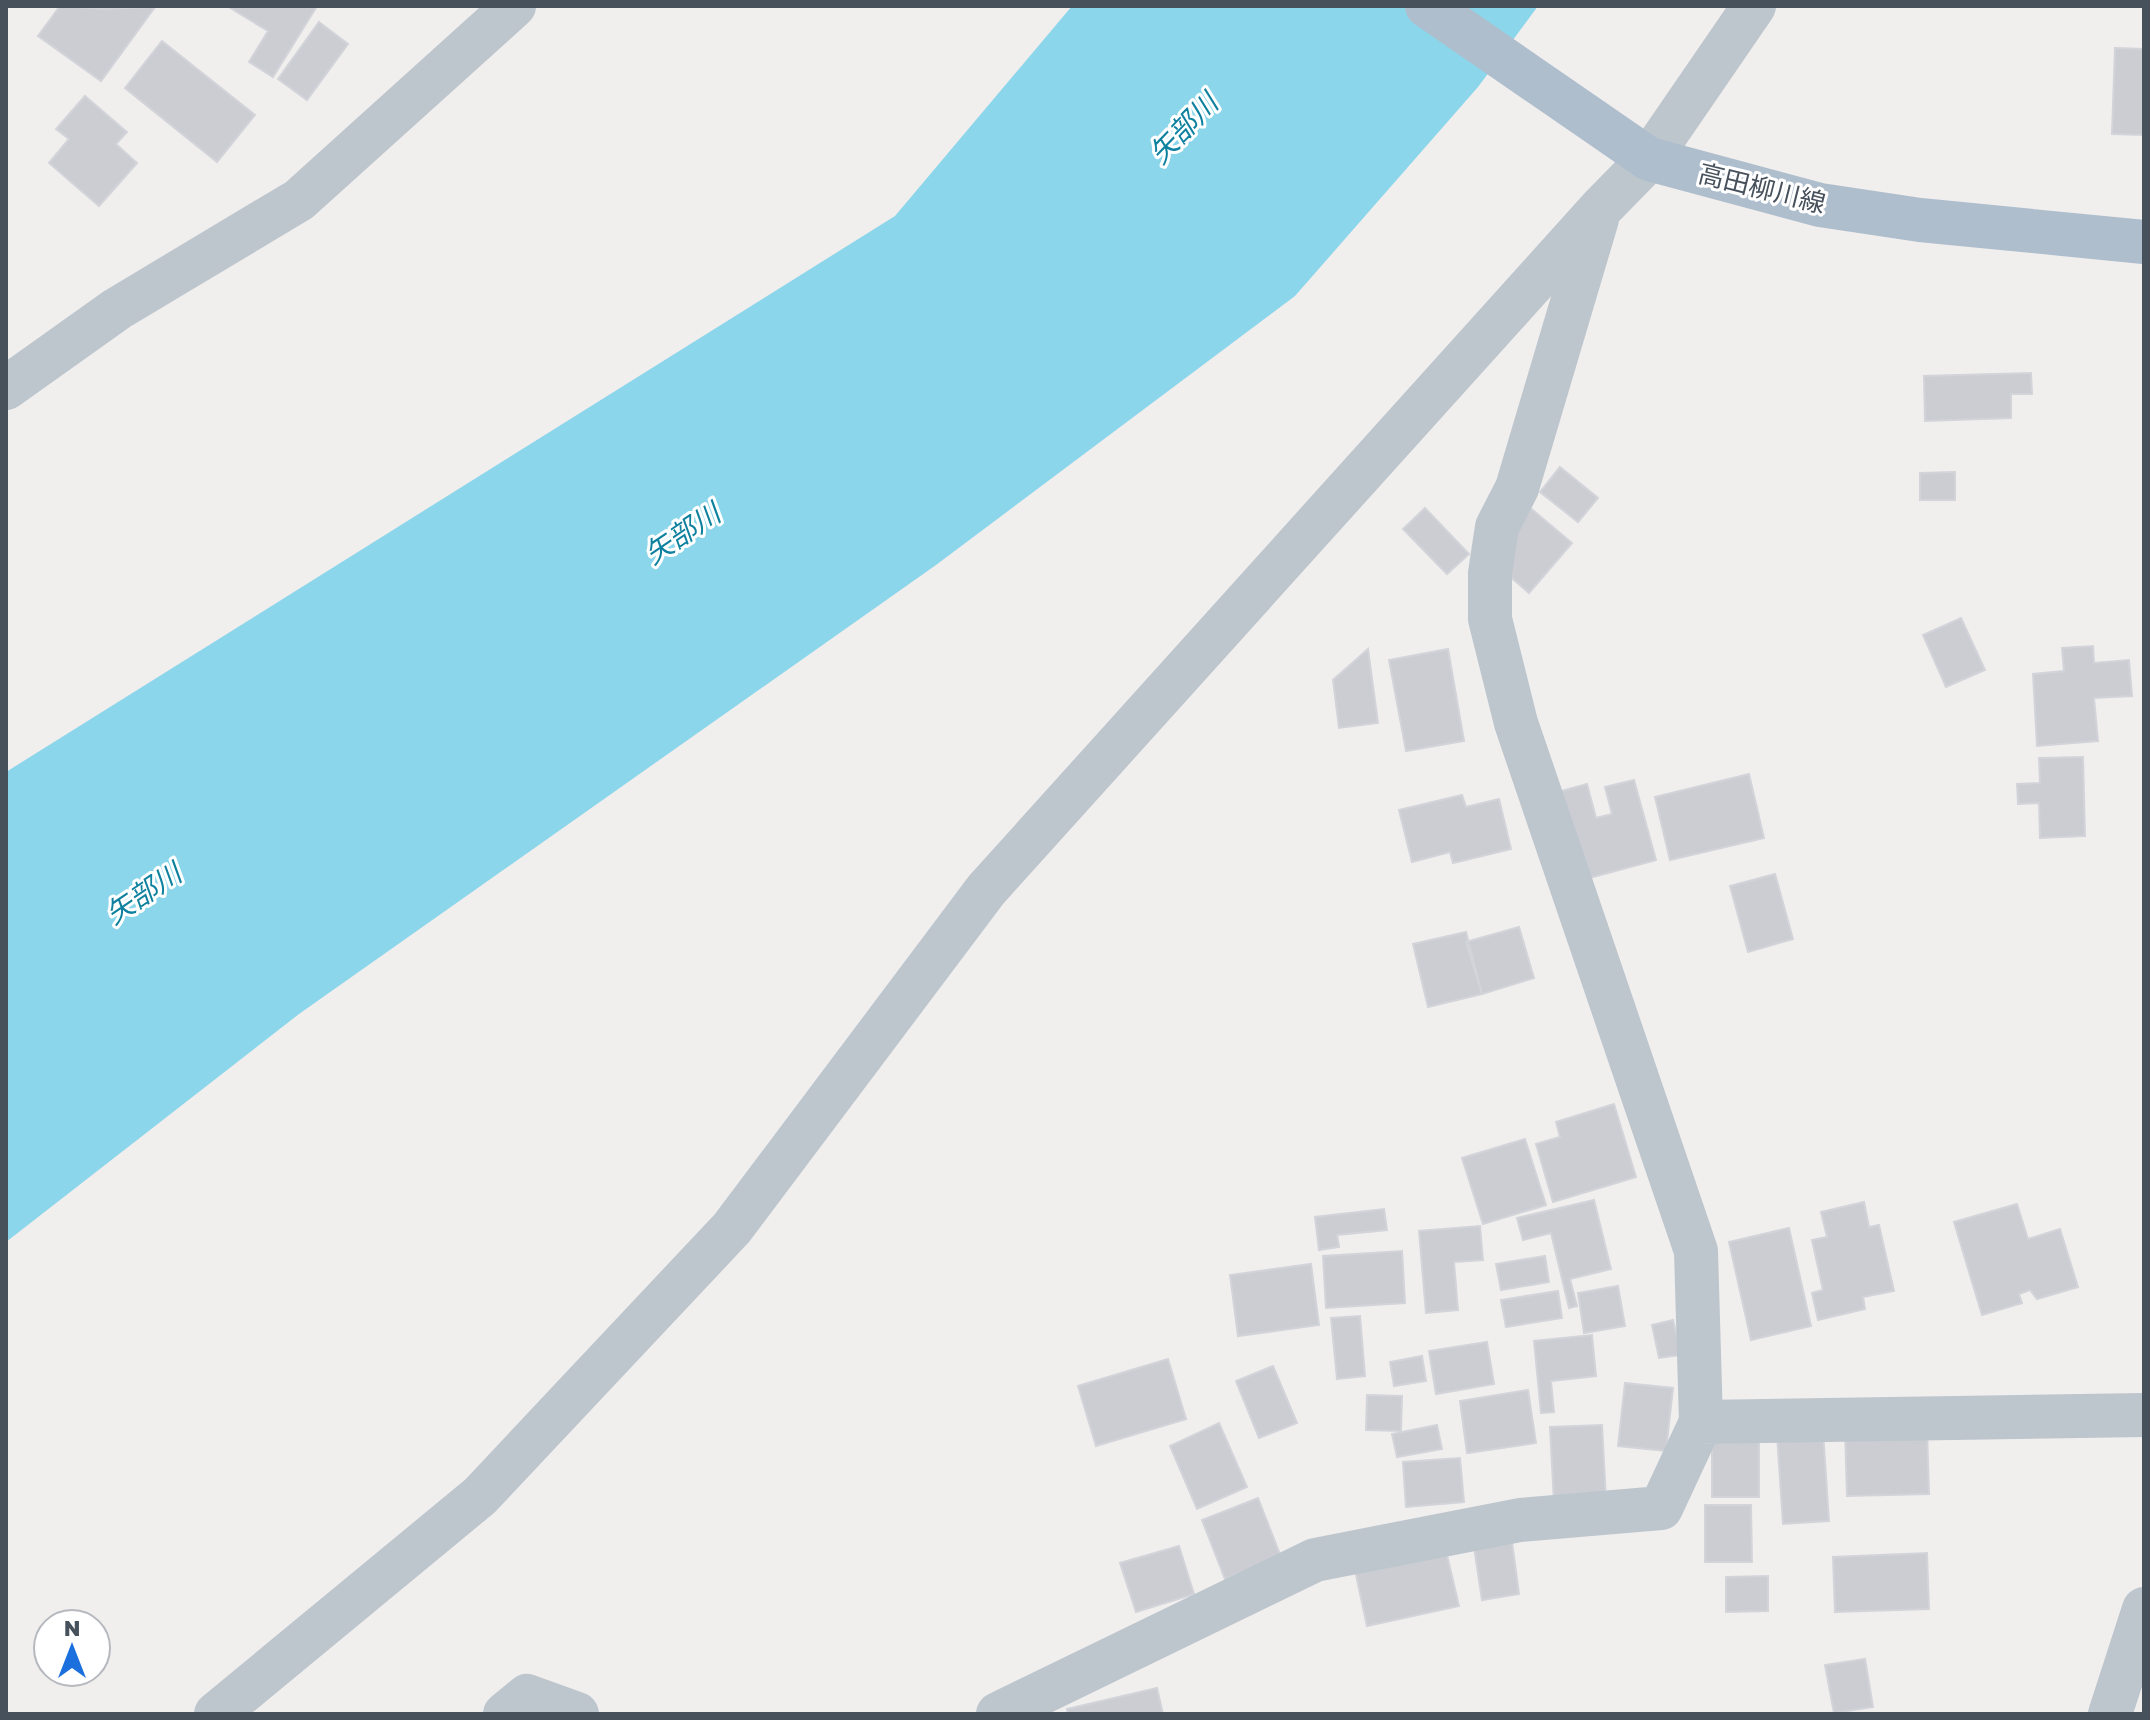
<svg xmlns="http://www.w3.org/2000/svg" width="2150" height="1720" viewBox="0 0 2150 1720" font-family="'Golos Text','Noto Sans JP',sans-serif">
<rect width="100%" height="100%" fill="#f1eeee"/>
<!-- water -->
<path fill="#8bd6ea" d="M1072,6H1538L1478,87L1295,296L936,565L299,1014L6,1242V772L895,216Z"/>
<!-- building -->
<path fill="#cbcdd3" stroke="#d2d4da" stroke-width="2" d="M60,6L101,9L155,7L101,81L38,36Z
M227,6H317L273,77L249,62L268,31Z
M319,22L348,44L307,100L278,79Z
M162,41L255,115L217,162L125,88Z
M2115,48L2144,49V135L2112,134Z
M85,96L127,132L116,144L137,163L99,206L49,163L69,139L56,129Z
M2031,373L2032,394H2011V418L1925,421L1924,376Z
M1560,467L1598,498L1578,522L1540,492Z
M1955,472V500H1920V473Z
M1522,501L1572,543L1529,593L1500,568Z
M1425,508L1469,554L1447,574L1403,529Z
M1961,618L1985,670L1946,687L1923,635Z
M2093,646L2094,663L2129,660L2132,696L2094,698L2098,741L2037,746L2033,674L2064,671L2062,648Z
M1368,649L1378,723L1339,728L1333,680Z
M1448,649L1464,741L1406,751L1389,660Z
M2083,757L2085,836L2040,838L2039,803L2018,804L2017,784L2040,783L2039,758Z
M1749,774L1764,838L1670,860L1655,797Z
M1634,780L1656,860L1582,880L1558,792L1587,784L1596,818L1612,814L1605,787Z
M1462,795L1466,807L1499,799L1511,849L1453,863L1450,852L1412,862L1399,810Z
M1775,874L1793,939L1748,952L1730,886Z
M1519,927L1534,978L1482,994L1466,942Z
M1466,932L1482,994L1428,1007L1413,944Z
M1614,1104L1636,1177L1553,1202L1536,1144L1560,1137L1556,1122Z
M1525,1139L1546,1205L1483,1224L1462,1158Z
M1594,1200L1611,1269L1570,1279L1577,1306L1569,1308L1551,1233L1523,1240L1517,1218Z
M1864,1202L1869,1227L1879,1225L1894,1291L1863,1297L1865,1309L1818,1320L1812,1293L1823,1290L1812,1240L1827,1237L1821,1212Z
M2017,1204L2028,1239L2060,1229L2078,1287L2037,1299L2030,1290L2019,1294L2022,1303L1982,1315L1954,1222Z
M1384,1209L1387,1230L1337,1235L1339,1247L1319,1250L1315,1217Z
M1480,1226L1483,1260L1454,1262L1458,1310L1426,1313L1419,1231Z
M1789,1228L1811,1326L1751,1340L1729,1242Z
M1402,1251L1405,1303L1326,1308L1323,1256Z
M1545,1256L1549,1282L1501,1290L1496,1264Z
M1311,1264L1319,1325L1238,1336L1230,1275Z
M1618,1286L1625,1326L1584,1333L1578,1293Z
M1558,1291L1562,1318L1506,1327L1501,1300Z
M1360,1316L1365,1376L1337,1379L1331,1318Z
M1673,1320L1681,1355L1659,1358L1652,1325Z
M1592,1335L1596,1376L1551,1381L1554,1412L1541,1413L1534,1341Z
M1487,1342L1494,1384L1436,1394L1429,1351Z
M1422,1356L1426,1381L1394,1386L1390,1362Z
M1168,1359L1186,1419L1096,1446L1078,1386Z
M1273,1366L1297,1423L1259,1438L1236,1381Z
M1625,1383L1673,1388L1666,1451L1618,1446Z
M1528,1390L1536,1443L1467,1453L1460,1401Z
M1367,1395L1402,1396L1401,1431L1366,1430Z
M1219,1423L1247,1487L1197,1509L1170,1446Z
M1437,1425L1442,1449L1397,1457L1392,1434Z
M1602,1425L1606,1500L1554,1503L1550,1427Z
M1927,1429L1929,1494L1847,1496L1845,1431Z
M1823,1432L1829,1521L1783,1524L1777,1435Z
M1712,1437H1759V1497H1712Z
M1460,1458L1464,1502L1406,1507L1403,1462Z
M1258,1498L1281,1557L1225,1579L1202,1520Z
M1705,1505H1751L1752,1562H1705Z
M1512,1542L1519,1594L1482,1600L1474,1547Z
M1179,1546L1194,1594L1136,1612L1120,1563Z
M1446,1551L1459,1606L1367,1626L1355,1570Z
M1927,1553L1929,1609L1835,1612L1833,1557Z
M1768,1576V1611L1726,1612V1577Z
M1865,1659L1873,1707L1834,1713L1825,1665Z
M1157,1688L1163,1714H1068L1067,1709Z"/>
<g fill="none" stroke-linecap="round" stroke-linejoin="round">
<!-- minor -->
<path stroke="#bdc6cd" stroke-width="44" d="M6,388L117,309L299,200L514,6
M1701,1422L2144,1415
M216,1714L480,1496L732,1228L986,890L1600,209L1649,159L1754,6
M505,1714L527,1696L577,1714
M998,1714L1315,1560L1520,1520L1661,1508L1701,1422L1696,1251L1516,723L1490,619V573L1497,527L1517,488L1597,219
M2110,1714L2144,1609"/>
<!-- major -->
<path stroke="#aebecd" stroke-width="44" d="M1427,6L1649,159L1820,205L1920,220L2144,242"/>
</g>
<g text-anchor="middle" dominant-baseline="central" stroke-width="6" stroke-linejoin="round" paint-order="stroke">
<!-- street labels -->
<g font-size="26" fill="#47515b" stroke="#fff">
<text transform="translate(1762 188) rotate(14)">高田柳川線</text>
</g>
<!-- water labels -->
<g font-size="28" font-style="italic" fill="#0e819f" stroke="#fff">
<text transform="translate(1183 128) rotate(-46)">矢部川</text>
<text transform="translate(682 533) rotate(-34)">矢部川</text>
<text transform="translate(143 893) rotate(-34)">矢部川</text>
</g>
</g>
<!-- border -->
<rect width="2150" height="1720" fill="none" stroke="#47515b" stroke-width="16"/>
<!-- north arrow -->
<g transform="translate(72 1648)"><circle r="38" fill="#ffffff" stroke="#b5b9bd" stroke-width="2"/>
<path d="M0-6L14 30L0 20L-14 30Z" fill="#1c70dd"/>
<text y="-12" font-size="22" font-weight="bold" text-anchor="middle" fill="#47515b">N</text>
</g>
</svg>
